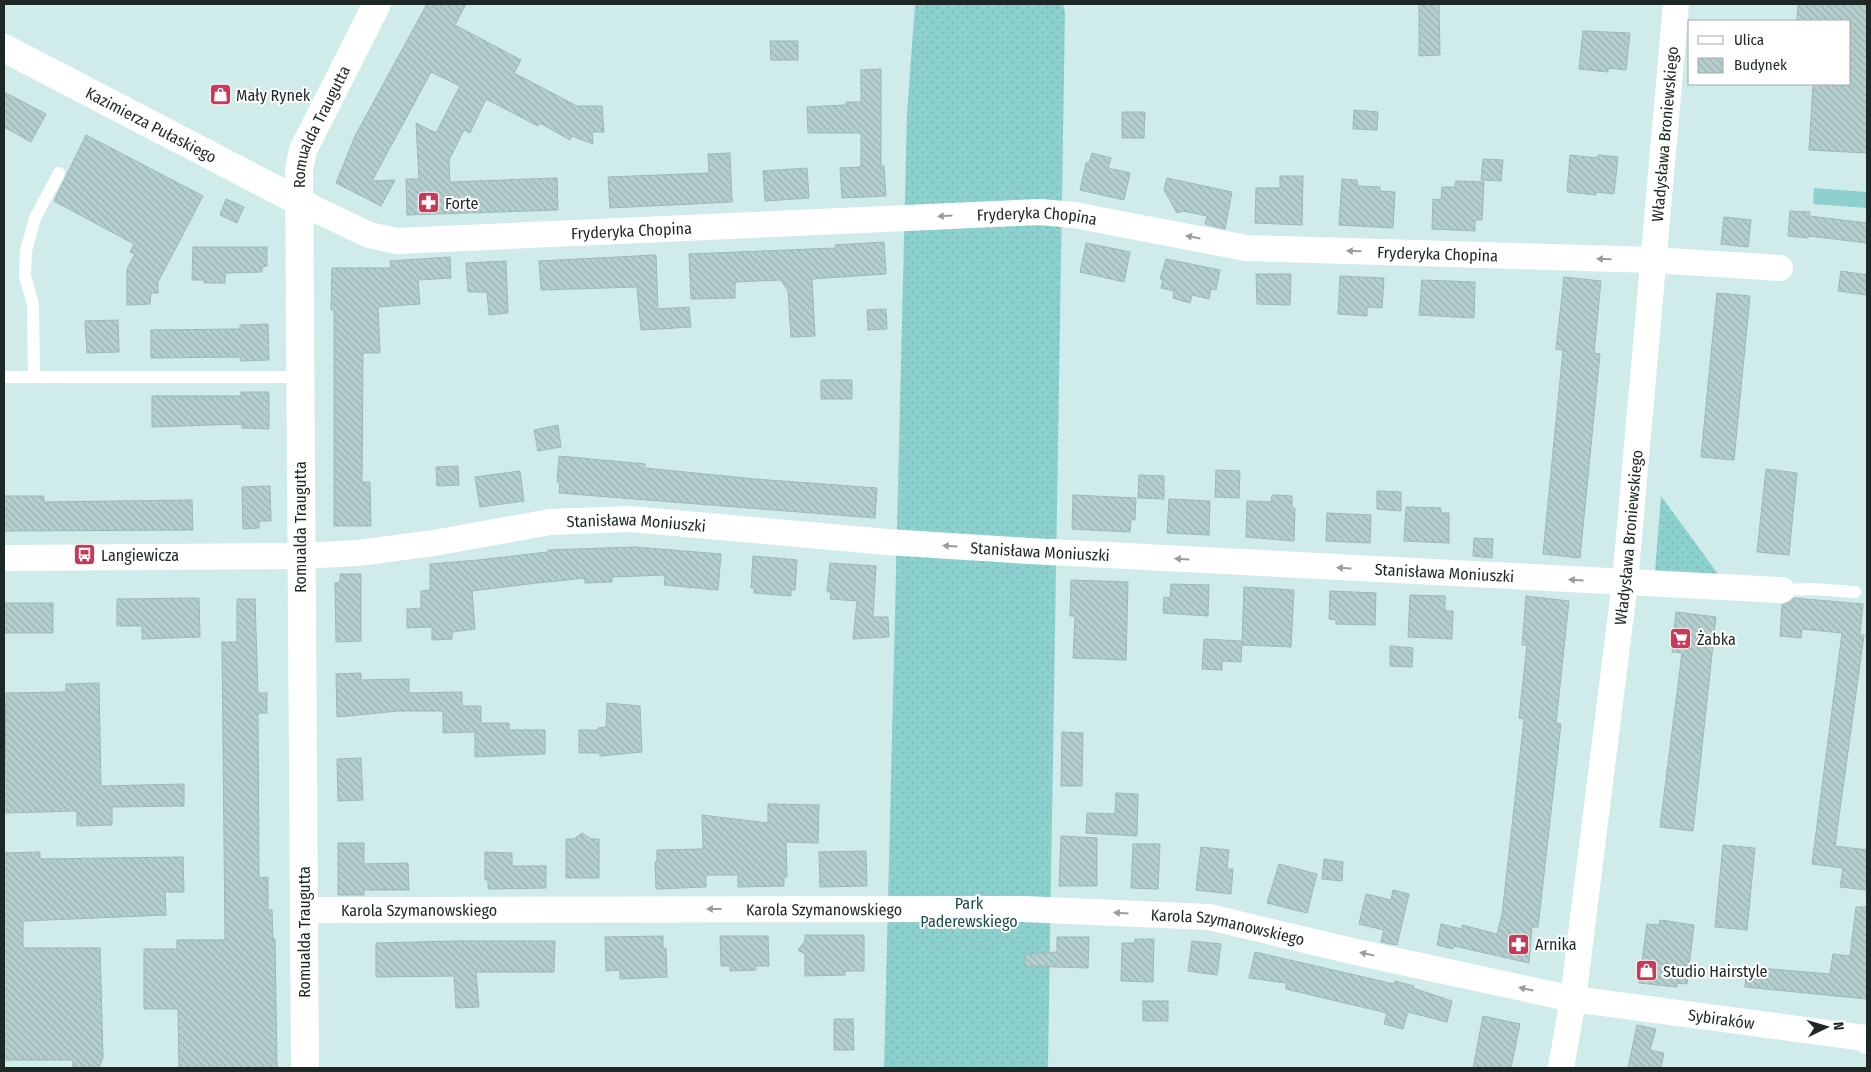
<svg xmlns="http://www.w3.org/2000/svg" width="1871" height="1072" viewBox="0 0 1871 1072" font-family="'Fira Sans Condensed',sans-serif">
<defs>
<pattern id="grass-dots" width="8" height="8" patternUnits="userSpaceOnUse" patternTransform="scale(1.25)"><rect width="8" height="8" fill="#8dd1ce"/><path d="M2 2h.1M6 6h.1" fill="none" stroke="#79b3b1" stroke-width="1.8" stroke-linecap="round"/></pattern>
<pattern id="building-back-hatch" width="6" height="6" patternUnits="userSpaceOnUse" patternTransform="scale(1.25)"><rect width="6" height="6" fill="#b4cfce"/><path d="M-1 5l2 2M0 0l6 6M5-1l2 2" fill="none" stroke="#9ab2b1"/></pattern>
</defs>
<rect width="100%" height="100%" fill="#cfecea"/>
<!-- grass -->
<path fill="url(#grass-dots)" d="M915,4H1063L1065,12L1048,1068H884L907,114Z
M1661,496L1721,578L1655,571Z"/>
<!-- garden -->
<path fill="#8dd1ce" d="M1814,188L1867,192V208L1813,204Z"/>
<!-- building -->
<path fill="url(#building-back-hatch)" stroke="#9db8b7" d="M427,4H466L455,25L521,60L514,73L577,106H602L604,132H592L593,144L572,136L570,140L540,123L538,126L486,99L470,133L464,130L449,160L450,182L557,178L558,210L407,215L406,179H419L416,123L436,133L460,86L431,72L372,181L395,180L381,206L336,183L355,136Z
M1419,4H1439L1440,55L1419,56Z
M1798,4H1867V153L1809,150L1813,84H1850V21H1797Z
M1583,31L1630,33L1626,70L1608,68V72L1579,69Z
M770,41H798V60H771Z
M881,69V166H884L886,196L842,198L840,168L861,167V133H808L807,107L846,105V102H861V70Z
M4,92L46,114L31,142L4,127Z
M1354,110L1378,112L1377,130L1353,129Z
M1122,112H1145L1144,138H1122Z
M86,135L203,196L158,282V293H151L150,304L127,305V269L135,254L130,252L134,244L54,201Z
M730,153L732,202L610,208L608,177L709,173L708,154Z
M1092,153L1111,158L1108,168L1130,173L1124,200L1080,190L1086,163H1089Z
M1570,155L1597,158L1598,155L1618,157L1614,194L1596,192V195L1567,192Z
M1483,159L1503,160L1501,181L1481,180Z
M807,168L809,198L765,201L763,171Z
M1280,176H1303L1302,225L1255,223L1256,188H1280Z
M1167,178L1232,192L1225,229L1205,224L1207,216L1183,211L1177,213L1164,190Z
M1342,179L1357,180L1358,186L1380,187V191L1395,192L1393,228L1339,225Z
M1456,181L1484,182L1482,220H1475V231L1432,229L1433,199L1441,200L1442,187H1455Z
M226,199L244,207L237,223L220,215Z
M1790,211L1810,212L1809,216L1867,223V243L1809,236L1808,238L1788,236Z
M1724,217L1751,220L1748,247L1721,244Z
M884,242L886,274L812,279L815,336L791,337L788,291L781,280L735,282V298L691,299L689,254L836,248L835,245Z
M1086,243L1130,252L1124,282L1080,272Z
M193,247H267V266L262,267V272L225,273V283H204V280H192Z
M656,255L658,309L689,307L691,327L641,330L637,287L541,290L539,261Z
M450,257L451,278L418,280L420,304L378,307L380,353H363L362,482H370L371,526H334V310H331L332,268H391L390,261Z
M1166,259L1220,270L1216,290L1211,289L1209,299L1192,295L1190,303L1173,298L1174,291L1161,288L1163,279H1160Z
M506,261L508,313L489,315L487,292H468L466,263Z
M1841,271L1867,275V295L1838,291Z
M1256,274H1291L1290,305L1257,304Z
M1340,276L1384,278L1382,308L1367,307V316L1338,314Z
M1564,277L1601,281L1594,353L1600,354L1580,558L1543,554L1563,350L1556,349Z
M1422,280L1475,282L1474,318L1419,315Z
M1717,293L1750,296L1734,460L1701,457Z
M886,309L887,329L868,330L867,310Z
M118,320L119,352L87,353L85,321Z
M268,324L269,360L241,361L240,357L151,358V330L240,329V325Z
M821,380H852V399H821Z
M241,392H269V429L242,428V424L152,427V396H241Z
M558,425L561,447L538,451L534,430Z
M559,456L645,464V468L755,479L877,488L875,518L559,493L560,482H557Z
M458,466L459,485L437,486L436,467Z
M1766,469L1797,473L1789,555L1757,552Z
M1216,470L1240,471L1239,498L1215,497Z
M520,471L524,501L480,507L475,477Z
M1139,475L1164,476V499L1138,498Z
M270,486L271,521H259V528L243,529L242,487Z
M1377,491L1401,492V511L1377,509Z
M1073,495L1136,498L1135,520H1131L1130,532L1072,529Z
M1272,495L1292,496V508H1295L1294,541L1246,537L1247,501L1271,502Z
M4,496H44V502L192,500L193,530L4,531Z
M1169,499L1210,501L1209,535L1167,533Z
M1406,507L1441,508V513H1449V543L1404,541Z
M1327,513L1371,515L1370,543L1326,541Z
M1474,538L1493,539L1492,558L1473,556Z
M635,547L721,554L718,590L664,585L665,575L612,577V582L585,583V578L537,583L472,591L475,629L452,632V639L432,640V627L407,628V609L421,608V591L430,590V564L478,560L548,552V550Z
M753,556L797,560L795,590H791V596L754,593V588H751Z
M830,563L876,566L873,617H888L889,637L853,639L857,601L830,599L831,592H827Z
M340,574H361V641L336,642L335,583L340,582Z
M1071,580L1128,582L1126,660L1073,658L1075,616H1070Z
M1171,584L1209,585L1208,616L1163,613L1164,597L1170,598Z
M1244,587L1294,590L1291,647L1242,645Z
M1330,591L1376,593L1375,625L1336,624V620L1329,619Z
M1410,595L1445,596V611H1453L1452,639L1408,637Z
M1526,596L1569,601L1556,723L1561,724L1538,927H1532L1529,963L1454,946L1453,949L1437,945L1441,924L1462,929V925L1497,934L1502,915L1524,719L1519,718L1527,645H1522Z
M199,598L200,637L142,639V626H117V599Z
M1794,598L1863,604L1860,635H1864L1835,846L1867,850V890L1840,887L1843,868L1812,864L1842,633L1802,629L1801,638L1780,636L1782,605Z
M237,599H255L258,693H267V713H258L259,878L268,877V910H272L273,939H275L277,1068H179L178,1009H144V949H177V940H225L222,642H237Z
M4,603H53V633H4Z
M1676,612L1716,617L1693,831L1660,827L1682,653L1672,652Z
M1204,639L1242,641L1241,662L1222,661V670L1202,669Z
M1390,646L1413,648L1412,667L1390,666Z
M361,673V680L409,679V693L462,692V706H481V723H509V730H545V754L475,757V732L443,733V711H398L337,717L336,674Z
M99,683L101,786L184,784V806L112,807V825L77,826V811L4,813L6,693L66,692V684Z
M607,703L640,706L642,752L600,756V753H579V730H598V728L606,727Z
M1062,732L1083,733L1082,786H1061Z
M361,758L363,800L338,801L337,759Z
M1116,793L1138,794L1137,836L1086,833L1087,813L1115,814Z
M768,804L819,805L818,843L786,842L787,877H784V886L738,887V875H706V887L656,889L655,862H657V850L703,849L702,815L768,823Z
M582,833L591,839H599V878H566V839H574Z
M1061,836L1097,838V886H1059Z
M338,843H364V864L408,863L409,890H364V895H338Z
M1133,844H1160L1158,889L1131,888Z
M1723,845L1755,848L1747,930L1715,927Z
M1201,847L1229,850L1227,869H1233L1231,894L1196,890Z
M866,851L867,886L820,887L819,852Z
M40,852V859L183,857L184,892H165L166,915L23,921V948H100L103,1058L99,1068H73V1060H4V853Z
M485,852L512,853V866H546V888L488,889V880H485Z
M1324,859L1343,862L1342,881L1322,879Z
M1279,864L1317,874L1307,913L1267,903Z
M1393,890L1409,894L1397,945L1381,942L1384,930L1359,924L1366,894L1391,900Z
M1856,907H1867V999L1745,987L1747,967L1830,974L1833,954L1850,956Z
M1660,920L1694,925L1687,984L1677,983V987L1639,983L1647,924L1659,925Z
M805,935H864V971H845V975L805,976V954L798,950L805,941Z
M663,936V949L666,948L667,977L620,979V970L606,971L605,937Z
M720,936H768L769,966H756V970L730,971V966H721Z
M1057,937H1089L1088,968L1025,966V954L1057,952Z
M1135,939H1154L1153,982L1121,981L1122,943H1135Z
M455,941H555L554,972H476L479,1007L456,1008L454,976L376,977V943Z
M1192,941L1221,944L1217,975L1188,971Z
M1255,952L1394,984L1395,981L1414,986L1413,988L1452,1001L1447,1022L1408,1012L1403,1029L1384,1024L1387,1013L1286,989V983L1249,978Z
M1143,1001H1168V1021H1143Z
M1483,1016L1520,1024L1511,1068H1473Z
M834,1019H853L854,1050H834Z
M1637,1025L1656,1029L1650,1050L1664,1053L1661,1068H1628Z"/>
<g fill="none" stroke-linecap="round" stroke-linejoin="round">
<!-- service -->
<path stroke="#fff" stroke-width="12" d="M4,377H299
M34,377L33,305L25,276L26,251L35,218L59,173
M1782,590L1813,589L1855,592"/>
<!-- minor -->
<g stroke="#fff" stroke-width="26">
<path id="s1" d="M298,201L369,235L397,241L1040,212L1074,215L1246,248L1653,260L1780,268"/>
<path id="s2" d="M4,558L301,556L358,553L434,543L550,522L630,519L887,542L1030,551L1782,590"/>
<path id="s3" d="M304,910L1023,909L1209,917L1356,952L1573,999L1865,1038L1867,1041"/>
<path id="s4" d="M1561,1068L1573,999L1625,582L1676,4"/>
</g>
<!-- tertiary -->
<g stroke="#fff" stroke-width="28">
<path id="s5" d="M4,48L298,201"/>
<path id="s6" d="M305,1068L299,170L303,150L377,4"/>
</g>
</g>
<!-- one-way arrows -->
<defs><path id="oneway-solid" d="M-6-.8H1V-3.2L6.5 0L1 3.2V.8H-6Z" transform="scale(1.25)"/></defs>
<g fill="#999e9d">
<use href="#oneway-solid" transform="translate(945 216) rotate(177)"/>
<use href="#oneway-solid" transform="translate(1193 237) rotate(-169)"/>
<use href="#oneway-solid" transform="translate(1354 251) rotate(-178)"/>
<use href="#oneway-solid" transform="translate(1604 259) rotate(-178)"/>
<use href="#oneway-solid" transform="translate(950 546) rotate(-176)"/>
<use href="#oneway-solid" transform="translate(1182 559) rotate(-177)"/>
<use href="#oneway-solid" transform="translate(1344 568) rotate(-177)"/>
<use href="#oneway-solid" transform="translate(1576 580) rotate(-177)"/>
<use href="#oneway-solid" transform="translate(714 909) rotate(180)"/>
<use href="#oneway-solid" transform="translate(1121 913) rotate(-177)"/>
<use href="#oneway-solid" transform="translate(1367 954) rotate(-168)"/>
<use href="#oneway-solid" transform="translate(1526 989) rotate(-168)"/>
</g>
<!-- icons -->
<defs>
<symbol id="shop-square" viewBox="-11 -11 22 22"><rect x="-9" y="-9" width="18" height="18" rx="4" fill="#c93958" stroke="#fff"/><path d="M-5-2.5h2.3a2.7 3.5 0 0 1 5.4 0H5L5.5 6h-11ZM-1.5-2.5h3a1.5 2.3 0 0 0-3 0Z" fill="#fff"/></symbol>
<symbol id="pharmacy-square" viewBox="-11 -11 22 22"><rect x="-9" y="-9" width="18" height="18" rx="4" fill="#c93958" stroke="#fff"/><path d="M-2-6h4v4h4v4h-4v4h-4v-4h-4v-4h4Z" fill="#fff"/></symbol>
<symbol id="bus-square" viewBox="-11 -11 22 22"><rect x="-9" y="-9" width="18" height="18" rx="4" fill="#c93958" stroke="#fff"/><path d="M-5-6H5V4H4V6H2V4H-2V6H-4V4H-5ZM-3.5-4V0h7V-4ZM-3.5 1.2v1.5H-2V1.2ZM2 1.2v1.5H3.5V1.2Z" fill="#fff"/></symbol>
<symbol id="supermarket-square" viewBox="-11 -11 22 22"><rect x="-9" y="-9" width="18" height="18" rx="4" fill="#c93958" stroke="#fff"/><path d="M-6-5.5h2.5l.6 2H6L4.5 2H-2.5L-4.4-4H-6ZM-1.5 3.2a1.3 1.3 0 1 0 .1 0ZM3 3.2a1.3 1.3 0 1 0 .1 0Z" fill="#fff"/></symbol>
</defs>
<g fill-rule="evenodd">
<use href="#shop-square" x="208" y="82" width="25" height="25"/>
<use href="#pharmacy-square" x="416" y="190" width="25" height="25"/>
<use href="#bus-square" x="72" y="542" width="25" height="25"/>
<use href="#supermarket-square" x="1668" y="626" width="25" height="25"/>
<use href="#pharmacy-square" x="1506" y="932" width="25" height="25"/>
<use href="#shop-square" x="1634" y="958" width="25" height="25"/>
</g>
<g text-anchor="middle" dominant-baseline="central" stroke-width="4" stroke-linejoin="round" paint-order="stroke">
<!-- poi labels -->
<g font-size="16" fill="#1c2726" stroke="#fff" text-anchor="start">
<text x="236" y="95">Mały Rynek</text>
<text x="445" y="203">Forte</text>
<text x="101" y="555">Langiewicza</text>
<text x="1697" y="639">Żabka</text>
<text x="1535" y="944">Arnika</text>
<text x="1663" y="971">Studio Hairstyle</text>
</g>
<!-- street labels -->
<g font-size="16" fill="#1c2726" stroke="#fff">
<text stroke="none"><textPath href="#s5" startOffset="166">Kazimierza Pułaskiego</textPath></text>
<text stroke="none"><textPath href="#s6" startOffset="946">Romualda Traugutta</textPath></text>
<text stroke="none"><textPath href="#s4" startOffset="940">Władysława Broniewskiego</textPath></text>
<text stroke="none"><textPath href="#s1" startOffset="748">Fryderyka Chopina</textPath></text>
<text stroke="none"><textPath href="#s1" startOffset="342">Fryderyka Chopina</textPath></text>
<text stroke="none"><textPath href="#s1" startOffset="1152">Fryderyka Chopina</textPath></text>
<text stroke="none"><textPath href="#s2" startOffset="635">Stanisława Moniuszki</textPath></text>
<text transform="translate(300 527) rotate(-90)">Romualda Traugutta</text>
<text stroke="none"><textPath href="#s4" startOffset="535">Władysława Broniewskiego</textPath></text>
<text stroke="none"><textPath href="#s2" startOffset="1040">Stanisława Moniuszki</textPath></text>
<text stroke="none"><textPath href="#s2" startOffset="1445">Stanisława Moniuszki</textPath></text>
<text stroke="none"><textPath href="#s3" startOffset="520">Karola Szymanowskiego</textPath></text>
<text stroke="none"><textPath href="#s3" startOffset="115">Karola Szymanowskiego</textPath></text>
<text stroke="none"><textPath href="#s3" startOffset="925">Karola Szymanowskiego</textPath></text>
<text transform="translate(304 932) rotate(-90)">Romualda Traugutta</text>
<text stroke="none"><textPath href="#s3" startOffset="1428">Sybiraków</textPath></text>
</g>
<!-- park labels -->
<g font-size="16" fill="#194e4c" stroke="#fff">
<text x="969" y="903">Park<tspan x="969" dy="18">Paderewskiego</tspan></text>
</g>
</g>
<!-- border -->
<rect width="1871" height="1072" fill="none" stroke="#1c2726" stroke-width="10"/>
<!-- legend -->
<rect x="1688" y="20" width="162" height="65" fill="#ffffff" stroke="#a4a9a8"/>
<rect x="1698" y="36" width="25" height="8" fill="#ffffff" stroke="#a4a9a8"/>
<text x="1734" y="45" font-size="15" fill="#1c2726">Ulica</text>
<rect x="1698" y="58" width="25" height="15" fill="url(#building-back-hatch)" stroke="#a4a9a8"/>
<text x="1734" y="70" font-size="15" fill="#1c2726">Budynek</text>
<!-- north arrow -->
<g transform="translate(1826 1027) rotate(85)" stroke="#ffffff" stroke-width="4" paint-order="stroke">
<path d="M0-4L9 19L0 12L-9 19Z" fill="#1c2726"/>
<text y="-8" font-size="14" font-weight="bold" text-anchor="middle" fill="#1c2726">N</text>
</g>
</svg>
